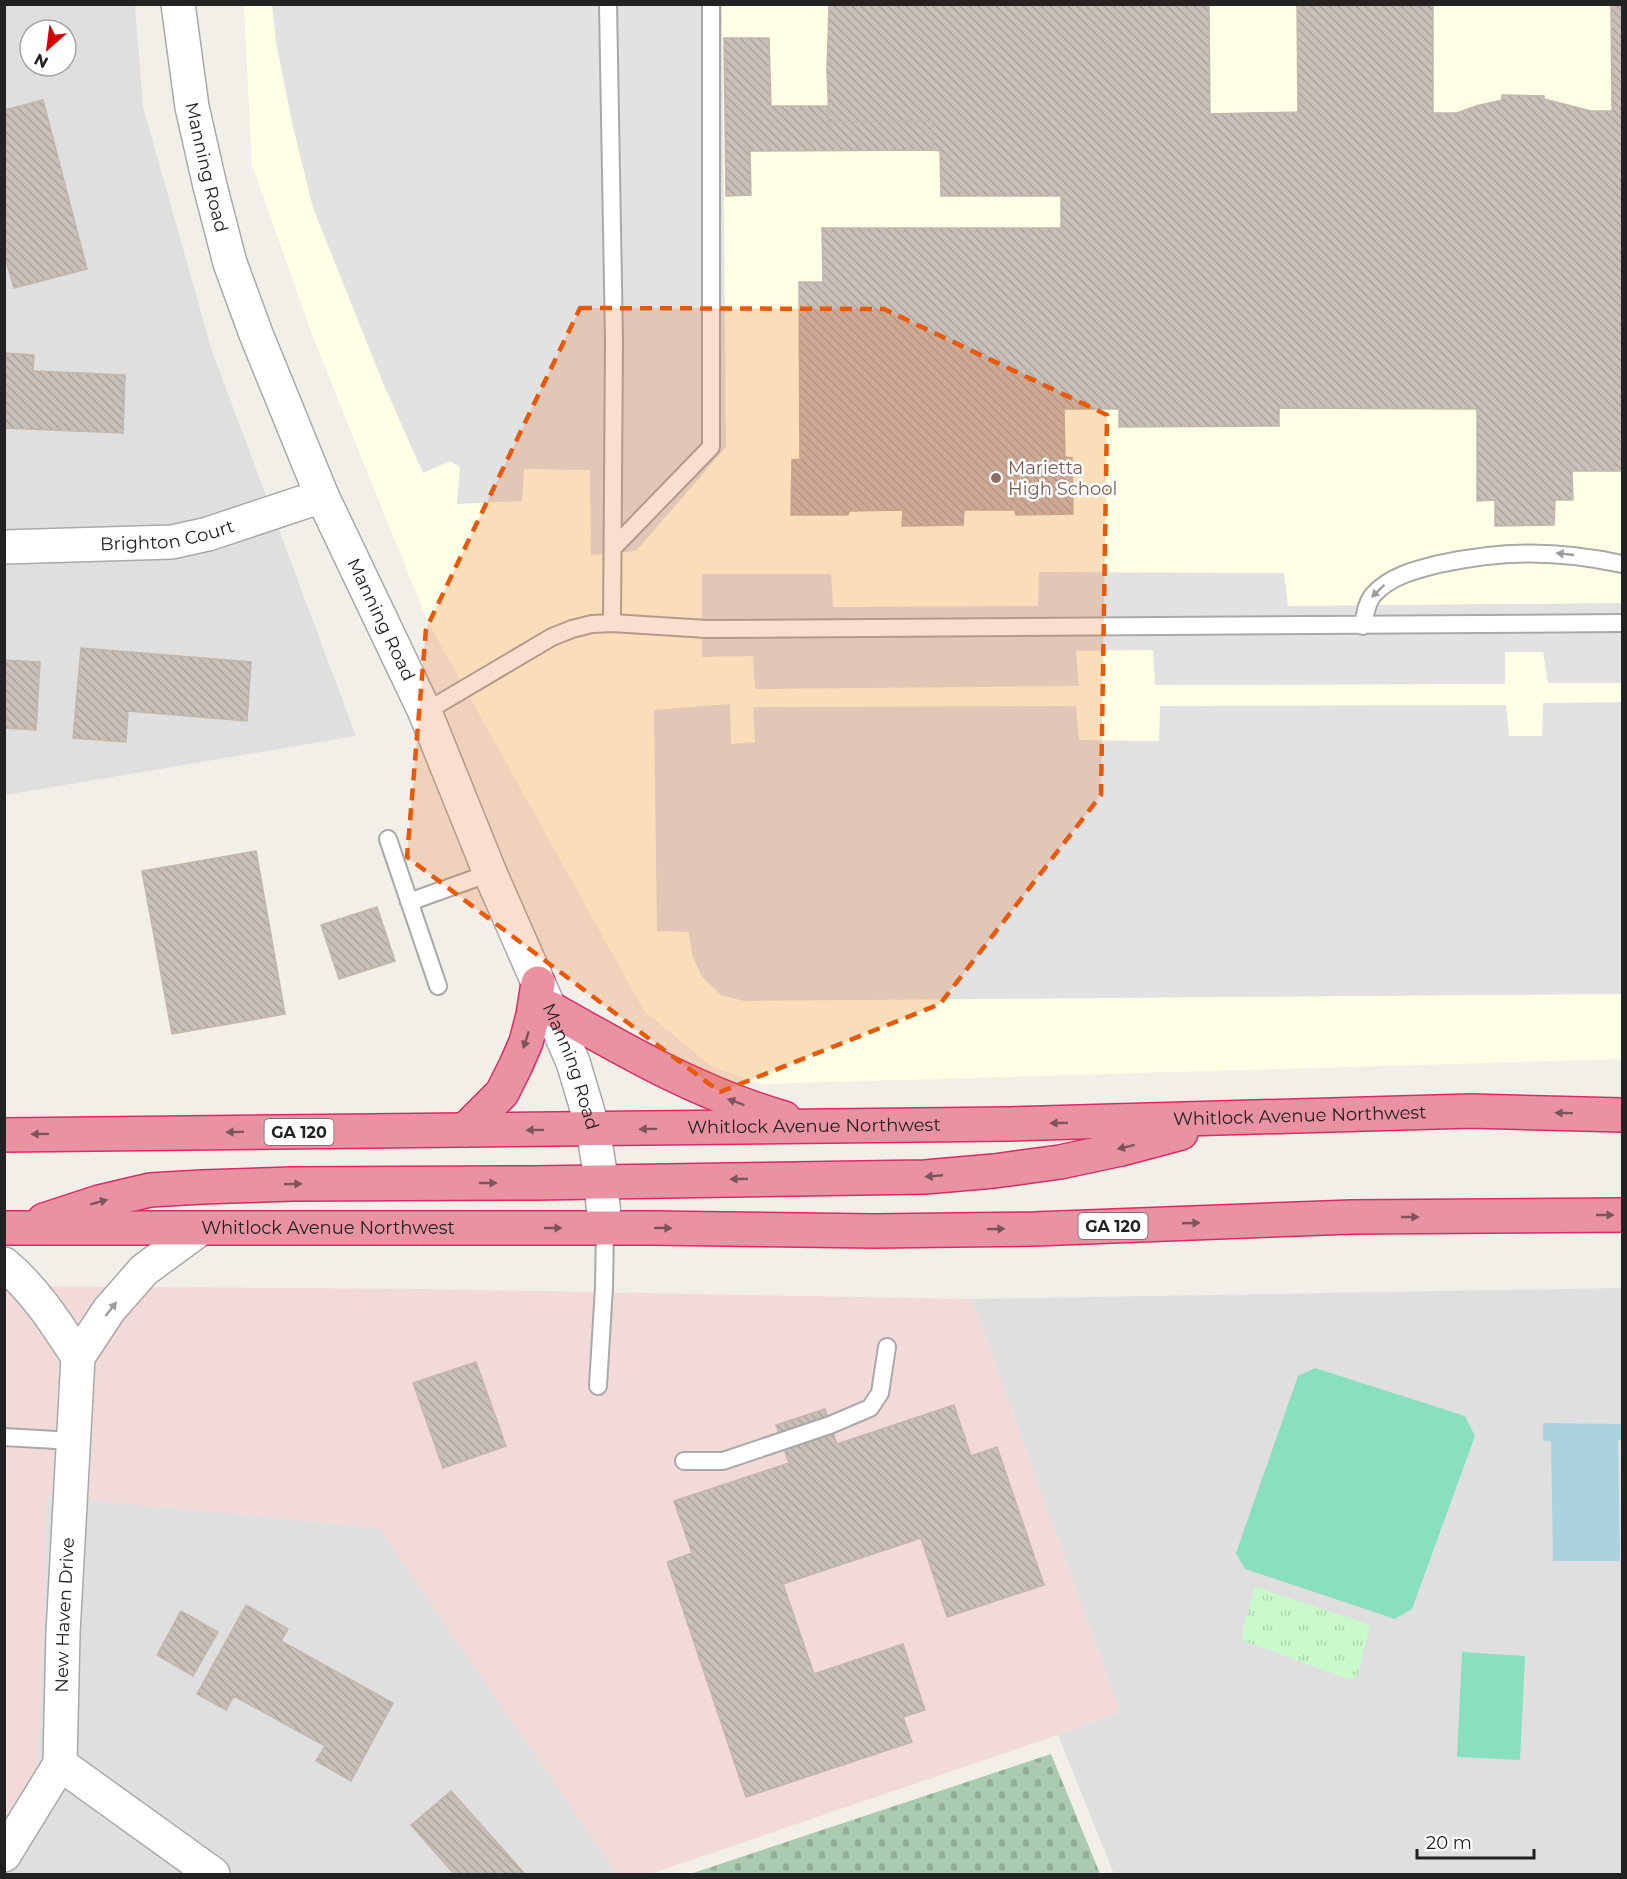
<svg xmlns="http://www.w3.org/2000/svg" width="1627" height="1879" viewBox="0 0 1627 1879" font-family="Montserrat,sans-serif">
<defs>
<pattern id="cemetery-stones" width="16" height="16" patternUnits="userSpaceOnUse" patternTransform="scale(1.5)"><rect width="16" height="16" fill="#aacbaf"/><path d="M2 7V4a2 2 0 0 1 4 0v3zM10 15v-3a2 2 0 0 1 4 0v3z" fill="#92ae96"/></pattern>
<pattern id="park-tufts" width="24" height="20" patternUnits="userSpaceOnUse" patternTransform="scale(1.5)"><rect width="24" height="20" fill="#c8facc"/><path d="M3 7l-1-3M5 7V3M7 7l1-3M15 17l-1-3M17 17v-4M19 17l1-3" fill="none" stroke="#acd6af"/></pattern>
<pattern id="building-back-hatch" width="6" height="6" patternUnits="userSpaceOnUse" patternTransform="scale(1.5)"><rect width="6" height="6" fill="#c7bfb8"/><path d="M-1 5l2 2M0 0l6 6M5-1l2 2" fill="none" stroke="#aba49e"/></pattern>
</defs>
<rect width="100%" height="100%" fill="#f2efe9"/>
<!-- residential -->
<path fill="#e0dfdf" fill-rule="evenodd" d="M5,5H135L143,107L212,351L356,736L5,795ZM30,30H66V66H30Z
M1622,1288V1874H1114L1058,1735L1120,1712L972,1299Z
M47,1496L379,1528L617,1874H5V1832L37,1770L44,1625Z"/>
<!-- commercial -->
<path fill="#f2dad9" d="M5,1286L421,1289L972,1299L1120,1712L1058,1735L650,1874H617L379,1528L47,1496L44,1625L37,1771L5,1832Z"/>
<!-- education -->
<path fill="#ffffe5" d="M244,5H1622V1059L762,1084L712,1067L644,1011L427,620L313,337L252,165Z"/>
<!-- cemetery -->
<path fill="url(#cemetery-stones)" d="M1051,1754L1100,1874H690Z"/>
<!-- park -->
<path fill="url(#park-tufts)" d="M1255,1587L1370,1625L1358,1674L1350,1680L1244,1641L1242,1632Z"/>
<!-- pitch -->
<path fill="#88e0be" d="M1315,1368L1465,1416L1475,1436L1412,1609L1395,1619L1245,1569L1236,1553L1298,1376Z
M1462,1652L1525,1656L1520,1760L1457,1757Z"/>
<!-- parking -->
<path fill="#e2e2e2" d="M272,5H722L726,447L636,551L591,555L590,470L524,469L522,501L457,504L460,467L450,461L423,473L383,383L313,208L293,127L276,42Z
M1039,572L1284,573L1288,606L1622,603V683H1548L1543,652H1505V684L1155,685L1153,650L1076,651L1079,686L755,689L753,656L702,657V574H831L833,607L1038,606Z
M1622,702V994L744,1001L721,995L702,977L692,955L689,932L657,931L654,710L730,704L731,744L755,742L753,707L1076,706L1079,740L1159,741L1160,706L1506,705L1509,736H1542L1543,703Z"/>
<!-- water -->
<path fill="#aad3df" d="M1543,1423L1622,1424V1440H1618L1620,1561H1553L1551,1441H1543Z"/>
<!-- building -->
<path fill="url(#building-back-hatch)" stroke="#c4b6ab" stroke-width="1.5" d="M829,4H1209L1210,114L1298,112L1297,4H1433V113H1457L1476,106L1502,100V95L1544,96V99L1591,111H1612L1611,4H1622V471H1572L1573,500H1555L1554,525L1495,526V500L1477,501V409L1279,408V426L1119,427V409H1064L1065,457L1072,458L1073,514L1016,515L1015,510H964L963,525L902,526L903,510L849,511L848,515H791L792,460L800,459L799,282H823L822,228H1061V196H941L940,151L933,150L932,121L829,122L827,70Z
M724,38H769L771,106H829V122L932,121L933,150L750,151L751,195L726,196Z
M43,100L87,269L14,288L4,254V110Z
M4,353L34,355L33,371L125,375L123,433L4,428Z
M81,648L251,662L247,721L128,711L126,742L73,738Z
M4,660L40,662L36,730L4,728Z
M256,851L285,1014L172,1034L142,871Z
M377,907L395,961L339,979L321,925Z
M476,1362L506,1446L443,1468L413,1383Z
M954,1405L971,1456L997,1447L1044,1585L947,1617L921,1538L783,1584L814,1674L903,1644L925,1710L903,1717L912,1742L746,1797L667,1562L692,1553L674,1501L789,1463L776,1425L825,1409L837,1444Z
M246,1605L288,1629L281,1641L393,1703L351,1781L316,1761L325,1746L234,1696L226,1710L197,1694Z
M181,1611L218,1632L193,1676L157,1655Z
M451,1791L525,1874H454L411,1825Z"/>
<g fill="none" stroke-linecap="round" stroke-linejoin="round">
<defs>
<path id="lane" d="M608,4L614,340L612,623
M613,548L711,447V4
M1363,626C1365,615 1366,604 1373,595C1390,576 1415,570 1439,564C1504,550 1557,550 1622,564
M425,712L552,637L572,629L592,624L612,623L707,629L1622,623
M388,839L438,986
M409,902L490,873
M598,1386L604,1287L605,1228
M4,1437L73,1441
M684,1461H723L830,1425L870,1408L880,1393L887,1347"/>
<g id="street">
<path id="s1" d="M178,4L192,107L210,186L230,263L256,334L322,496L425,712L490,873L573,1062L593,1129L600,1172L605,1228"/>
<path id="s2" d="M4,547L172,542L208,534L322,496"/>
<path d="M4,1264C35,1290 56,1323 78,1357"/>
<path d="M60,1764L213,1874"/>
<path id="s3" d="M4,1855L60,1764L63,1633L78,1357L109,1310L144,1270L200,1229"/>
</g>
<g id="highway">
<path d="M550,1008C625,1051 700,1094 784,1118"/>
<path d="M465,1130L502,1093L516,1065L526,1042L533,1015L538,983"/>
<path id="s4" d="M4,1135L1009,1124L1471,1111L1622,1115"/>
<path d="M44,1220L99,1202L150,1190L202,1187L293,1184L535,1183L925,1177L994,1171L1060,1162L1121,1149L1181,1133"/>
<path id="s5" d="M4,1228H651L874,1231L1034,1229L1352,1217L1622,1215"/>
</g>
</defs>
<!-- lane casing -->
<use href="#lane" stroke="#a9a9a9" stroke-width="20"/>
<!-- street casing -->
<use href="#street" stroke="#a9a9a9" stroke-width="36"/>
<!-- highway casing -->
<use href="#highway" stroke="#dc2a67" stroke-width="36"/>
<!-- lane -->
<use href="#lane" stroke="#fff" stroke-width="16"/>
<!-- street -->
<use href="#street" stroke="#fff" stroke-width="33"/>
<!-- highway -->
<use href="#highway" stroke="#e892a2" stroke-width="33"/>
</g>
<!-- one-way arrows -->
<defs><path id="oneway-solid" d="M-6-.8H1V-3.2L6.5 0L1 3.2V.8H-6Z" transform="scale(1.5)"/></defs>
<g fill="#9c9c9c">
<use href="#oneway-solid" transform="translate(1565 554) rotate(-174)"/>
<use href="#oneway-solid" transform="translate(1378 591) rotate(136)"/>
<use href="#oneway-solid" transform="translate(111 1309) rotate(-52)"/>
</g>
<g fill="#7b545c">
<use href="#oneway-solid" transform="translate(526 1040) rotate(108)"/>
<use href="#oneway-solid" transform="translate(736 1102) rotate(-159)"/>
<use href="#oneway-solid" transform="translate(1564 1113) rotate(-179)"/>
<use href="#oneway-solid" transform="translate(1059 1123) rotate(179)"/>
<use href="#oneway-solid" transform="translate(648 1129) rotate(179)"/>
<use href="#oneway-solid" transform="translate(535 1130) rotate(179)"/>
<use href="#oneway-solid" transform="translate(235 1132) rotate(179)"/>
<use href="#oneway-solid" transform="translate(40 1134) rotate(179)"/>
<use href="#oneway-solid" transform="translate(1126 1147) rotate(166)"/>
<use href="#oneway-solid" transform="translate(934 1176) rotate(175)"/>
<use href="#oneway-solid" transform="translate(739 1179) rotate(179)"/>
<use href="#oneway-solid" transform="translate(488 1183)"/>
<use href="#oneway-solid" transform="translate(293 1184) rotate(-1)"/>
<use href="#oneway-solid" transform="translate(99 1202) rotate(-15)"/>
<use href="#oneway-solid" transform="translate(1605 1215)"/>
<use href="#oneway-solid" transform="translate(1410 1217)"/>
<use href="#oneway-solid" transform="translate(1191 1223) rotate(-2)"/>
<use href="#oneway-solid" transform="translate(553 1228)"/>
<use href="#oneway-solid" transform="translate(663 1228) rotate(1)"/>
<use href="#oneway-solid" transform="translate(996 1229) rotate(-1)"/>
</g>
<!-- marked area -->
<path fill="#e8590c" fill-opacity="0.2" stroke="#e8590c" stroke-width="4.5" stroke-dasharray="12 8" stroke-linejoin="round" d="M580,308L884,309L1107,415L1101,795L940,1004L720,1092L407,857L426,629Z"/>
<!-- markers -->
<circle fill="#8d6e63" stroke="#fff" stroke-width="2" cx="996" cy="478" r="6"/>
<g text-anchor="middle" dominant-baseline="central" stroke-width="5" stroke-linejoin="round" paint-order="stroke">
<!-- shield labels -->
<g fill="#fff" stroke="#646464" stroke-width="1.5">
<rect x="264.5" y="1119" width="69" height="26" rx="4.5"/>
<rect x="1078.5" y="1213" width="69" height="26" rx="4.5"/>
</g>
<g font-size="16" font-weight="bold" fill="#222">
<text x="299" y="1132">GA 120</text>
<text x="1113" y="1226">GA 120</text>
</g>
<!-- street labels -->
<g font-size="18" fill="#222" stroke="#fff">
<text stroke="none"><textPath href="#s1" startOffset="166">Manning Road</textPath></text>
<text stroke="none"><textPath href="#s2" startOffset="164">Brighton Court</textPath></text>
<text stroke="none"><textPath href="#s1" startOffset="652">Manning Road</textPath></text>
<text stroke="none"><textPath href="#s1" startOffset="1138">Manning Road</textPath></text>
<text stroke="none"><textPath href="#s4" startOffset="1296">Whitlock Avenue Northwest</textPath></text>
<text stroke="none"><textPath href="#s4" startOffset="810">Whitlock Avenue Northwest</textPath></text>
<text stroke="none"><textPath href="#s5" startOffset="324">Whitlock Avenue Northwest</textPath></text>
<text stroke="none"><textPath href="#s3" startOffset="256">New Haven Drive</textPath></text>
</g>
<!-- education labels -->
<g font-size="18" fill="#785e54" stroke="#fff" text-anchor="start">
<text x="1008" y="468">Marietta<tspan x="1008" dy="21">High School</tspan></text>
</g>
</g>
<!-- border -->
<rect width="1627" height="1879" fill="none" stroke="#222222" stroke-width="12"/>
<!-- north arrow -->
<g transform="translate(48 48) rotate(208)"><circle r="28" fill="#ffffff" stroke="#a7a7a7" stroke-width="1.5"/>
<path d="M0-4.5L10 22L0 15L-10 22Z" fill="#d40000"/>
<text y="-9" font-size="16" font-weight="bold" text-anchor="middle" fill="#222222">N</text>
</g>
<!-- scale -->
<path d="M1417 1849v9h117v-9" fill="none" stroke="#222222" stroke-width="3"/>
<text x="1426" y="1849" font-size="18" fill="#222222" stroke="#ffffff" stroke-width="4.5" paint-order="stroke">20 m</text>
</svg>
